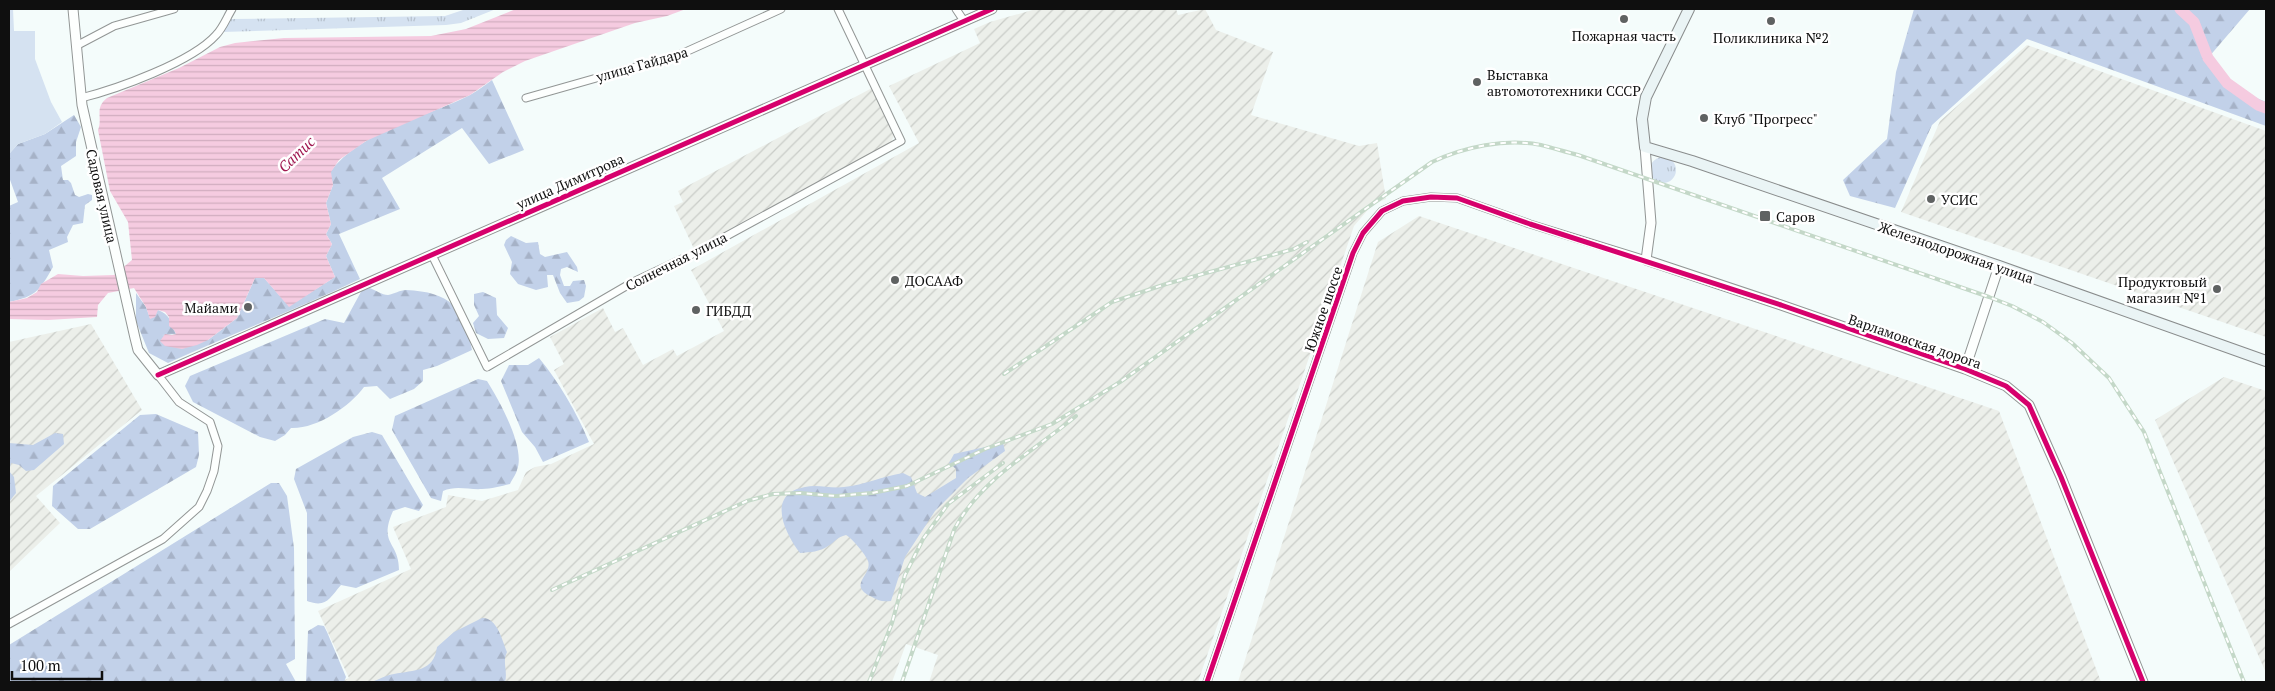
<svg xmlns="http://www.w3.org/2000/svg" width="2275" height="691" viewBox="0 0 2275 691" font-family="'PT Serif',serif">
<defs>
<pattern id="industrial-furrows" width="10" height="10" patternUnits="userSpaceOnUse" patternTransform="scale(1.25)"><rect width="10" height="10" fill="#ecefea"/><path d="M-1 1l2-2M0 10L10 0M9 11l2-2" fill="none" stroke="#c9ccc8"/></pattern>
<pattern id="grass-tufts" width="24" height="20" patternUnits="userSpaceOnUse" patternTransform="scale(1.25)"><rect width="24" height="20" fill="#d5e2f1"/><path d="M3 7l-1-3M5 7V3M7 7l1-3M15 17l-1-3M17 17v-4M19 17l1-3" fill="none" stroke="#b6c1cd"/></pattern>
<pattern id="forest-firs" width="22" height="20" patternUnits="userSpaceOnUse" patternTransform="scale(1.25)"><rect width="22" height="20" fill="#c2d1e9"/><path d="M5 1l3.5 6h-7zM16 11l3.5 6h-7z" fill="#a6b2c7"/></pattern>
<pattern id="water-rules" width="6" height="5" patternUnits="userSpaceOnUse" patternTransform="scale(1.25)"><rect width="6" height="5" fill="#f5cbe0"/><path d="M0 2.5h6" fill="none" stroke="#d1adbf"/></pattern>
</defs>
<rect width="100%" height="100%" fill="#f4fcfb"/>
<!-- industrial -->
<path fill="url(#industrial-furrows)" d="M1036,9H1176L1178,15L1205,9L1216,30L1273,52L1251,115L1359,146L1377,143L1386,199L1372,205L1354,226L1198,682H929L938,655L906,644L892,682H341L349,678L318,611L411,569L393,527L446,507L448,495L482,501L518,490L526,472L535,467L551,464L594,444L554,370L564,364L550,337L603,308L615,332L623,328L643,365L673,349L677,356L724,331L691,270L919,143L889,86L980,43L974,29L990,22Z
M2027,45L2266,131V337L1901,212L1940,121Z
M872,88L895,134L890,144L694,249L674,206L683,202L678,191Z
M1419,216L1999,411L2101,682H1238L1378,242Z
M91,324L142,410L36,496L60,523L9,572V342Z
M2224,377L2266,391V673L2155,420Z"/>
<!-- grass -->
<path fill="url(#grass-tufts)" d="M466,9H496L461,23L446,25L222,32L231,19L445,16Z
M1650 170a13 13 0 1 1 26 0a13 13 0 1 1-26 0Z"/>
<!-- forest -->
<path fill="url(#forest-firs)" d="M1914,9H2250L2208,58L2245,93L2266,102V126L2027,39L1932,125L1895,208L1850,196L1843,180L1887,139L1896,72Z
M492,80L524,150L489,164L462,128L382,178L400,209L339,234L360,279C297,309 232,334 168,363L149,353L136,321V293L146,307L150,318L158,310C169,314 172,322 176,334L162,335L208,340L237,318L255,278H264L289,306L335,277L326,256L332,244L326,234L331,224L326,203L333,185L330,172C362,130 425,118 470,95C477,91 485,85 492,80Z
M74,115L81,127L76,142V156L61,166L63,180H68L71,183L75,195L79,197L88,194L92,195V200L85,205L83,223L73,225L67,237L68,242L49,250L53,267C39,291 37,296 9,302V206L18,202L9,177V154L18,144L45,134Z
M511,236L526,243L538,242L540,254L545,257L567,252L577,267L578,272L567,267L561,269L560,275L564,286H570L573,281L584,280L586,286L584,297L579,301L567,303L560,293L553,275H547L548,287L536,290L518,284L510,274L512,262L504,245L506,240Z
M370,288C375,290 382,295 388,295C394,294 400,290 406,290C450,292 464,307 472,350L437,366L423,370V381L414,389L390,399L377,386L364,387C349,407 317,429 291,428L285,435L275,441L260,437L193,402L185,386L190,376L325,319L344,323L362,290Z
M483,292L496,298L497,315L508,328L504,338L488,339L476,333L473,323L479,316L474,305V294Z
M539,358C559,382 577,413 589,442L543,462L535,447L522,432L501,381L509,365H528Z
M478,379L487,381C499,400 526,448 517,470C516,475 512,479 510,484C501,486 491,489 482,489C469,490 456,485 443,491L441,501L431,498L392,430L395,416Z
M156,414L198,432L199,455L196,467L90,529H78L52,506L53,486L140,415Z
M372,432L382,435L423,505L419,511L405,507L393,511C378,545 399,541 399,570L356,588L341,585C329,599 326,608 307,601V513L294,479L296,469L353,437Z
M55,433L63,434L64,444L34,470L26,471L19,465L11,463L9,471L14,477L16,493L9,502V443L33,445Z
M1003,443L1005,451L968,478L935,511L905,557L891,601C882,602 879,601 872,597C846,585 873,575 868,561C866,555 852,538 846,535C837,537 835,542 828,546C820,552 810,552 800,553C784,532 766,494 805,487C818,484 831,489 844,487C864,485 883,476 903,473L911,477L917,493L925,497L956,478V469L949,463L954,454Z
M271,483H279L287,496L294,548L295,659L286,664L296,682H9V645Z
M482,618C497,617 502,640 507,652C502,662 508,671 505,682H372C379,679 387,675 394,674C414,670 434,672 437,647L454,632Z
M318,625L324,626L327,632L346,677L344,682H306L308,631Z"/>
<!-- park -->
<path fill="#d5e2f1" d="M9,9H13L14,31H35V59L51,102L62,122L45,134L18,144L9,154Z"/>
<!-- water -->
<path fill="url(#water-rules)" d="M516,9H686L667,16L635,23L525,61L503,72L470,95L366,141L339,160L331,172L333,185L326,203L331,224L326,234L332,244L326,256L335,277L289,307L264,278H255L237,318L208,340L197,345L182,349L165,346L160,341L165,334L172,335L176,334L174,330L169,326V317L165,312L158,310L155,317L150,319L146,307L134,288L108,293L98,305L97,317L48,320L9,319V302L27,298L37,292L41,284L58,274L83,276L114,275L132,260L128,222L110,191L98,130C103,118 94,108 107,98L179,68L220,47L235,43L284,38L431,36L466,29Z"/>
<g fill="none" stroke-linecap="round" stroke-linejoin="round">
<!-- river -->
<path stroke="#f5cbe0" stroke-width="11" d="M2180,9L2194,22L2208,58L2227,83L2258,105L2266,108"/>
<defs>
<path id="minor" d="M956,9L964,21
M76,46L114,26L174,9
M81,98C117,89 192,62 216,35C223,28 227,17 232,9
M526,98L681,54L781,9
M432,255L487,367L633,282L699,251L901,141L838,9
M9,624L163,539L199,507L207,491L214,471L218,446L210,422L179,402L158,375
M1207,682L1353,253L1363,233L1382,211L1403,201L1431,197L1457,198L1530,224L1646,260"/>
<path id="tertiary" d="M73,9L82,105L135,338L138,350L158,375L992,9
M1645,147L1651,223L1646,260L1781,305L1965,369L2006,386L2029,405L2061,477L2143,682
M1965,369L1999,266"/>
<path id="secondary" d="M1689,9L1646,97L1642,119L1645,147L1692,161L1999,266L2266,361"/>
</defs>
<!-- minor casing -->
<use href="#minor" stroke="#929695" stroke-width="9"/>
<!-- tertiary casing -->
<use href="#tertiary" stroke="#929695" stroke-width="11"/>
<!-- secondary casing -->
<use href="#secondary" stroke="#898c8c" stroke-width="12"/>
<!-- minor -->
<use href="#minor" stroke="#fdfffe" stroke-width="7"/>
<!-- tertiary -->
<use href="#tertiary" stroke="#fdfffe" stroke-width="9"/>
<!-- secondary -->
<use href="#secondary" stroke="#eaf4f5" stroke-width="10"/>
<defs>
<path id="rail" d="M1004,374L1112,302L1166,284L1294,249L1307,242
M552,590L747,501L773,494L800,493L836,496L872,493L907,486L985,449L1052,424L1120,382L1432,162C1464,147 1505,138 1541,145C1553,148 1566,152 1578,155L1989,297L2012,306L2043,322L2072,343L2109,378L2144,432L2244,682
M869,682L892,623L905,575L923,539L948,504L1003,463
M902,682L954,530C980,479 1034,451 1076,416"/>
</defs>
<!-- rail casing -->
<use href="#rail" stroke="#c4d8c8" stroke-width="4"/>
<!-- rail -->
<use href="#rail" stroke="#fff" stroke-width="2" stroke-dasharray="5.5" stroke-linecap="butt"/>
<defs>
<path id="cycleway" d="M158,375L992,9
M1207,682L1353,253L1363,233L1382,211L1403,201L1431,197L1457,198L1530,224L1781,305L1965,369L2006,386L2029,405L2061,477L2143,682"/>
</defs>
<!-- cycleway casing -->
<use href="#cycleway" stroke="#fff" stroke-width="8"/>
<!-- cycleway -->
<use href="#cycleway" stroke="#d6006c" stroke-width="5"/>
</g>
<!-- markers -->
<g fill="#5f6262" stroke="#fff" stroke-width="2">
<circle cx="1624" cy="19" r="5"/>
<circle cx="1771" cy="21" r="5"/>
<circle cx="1477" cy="82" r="5"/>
<circle cx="1704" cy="118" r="5"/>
<circle cx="1931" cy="199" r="5"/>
<rect x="1759" y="210" width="12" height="12" rx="2.5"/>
<circle cx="895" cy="280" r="5"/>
<circle cx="2217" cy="289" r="5"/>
<circle cx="248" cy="307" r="5"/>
<circle cx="696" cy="310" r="5"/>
</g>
<g text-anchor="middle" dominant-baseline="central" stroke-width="5" stroke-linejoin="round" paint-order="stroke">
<!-- poi labels -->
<g font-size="14" fill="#0f0f0f" stroke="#fff" text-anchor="start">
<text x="1624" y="35" text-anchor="middle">Пожарная часть</text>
<text x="1771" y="37" text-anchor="middle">Поликлиника №2</text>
<text x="1487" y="74">Выставка<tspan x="1487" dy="16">автомототехники СССР</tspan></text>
<text x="1714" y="118">Клуб "Прогресс"</text>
<text x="1941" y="199">УСИС</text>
<text x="1776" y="216">Саров</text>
<text x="905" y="280">ДОСААФ</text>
<text x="2207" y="281" text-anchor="end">Продуктовый<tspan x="2207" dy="16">магазин №1</tspan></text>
<text x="238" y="307" text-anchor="end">Майами</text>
<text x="706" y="310">ГИБДД</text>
</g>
<!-- street labels -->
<g font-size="14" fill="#0f0f0f" stroke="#fff">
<text transform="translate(642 64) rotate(-16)">улица Гайдара</text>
<text transform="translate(570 181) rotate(-24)">улица Димитрова</text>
<text transform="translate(102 196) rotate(77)">Садовая улица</text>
<text transform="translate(1956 252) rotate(19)">Железнодорожная улица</text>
<text transform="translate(676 261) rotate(-27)">Солнечная улица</text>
<text transform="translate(1323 309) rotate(-71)">Южное шоссе</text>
<text transform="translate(1915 341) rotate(19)">Варламовская дорога</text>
</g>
<!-- water labels -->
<g font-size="15" font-style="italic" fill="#a01951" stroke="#fff">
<text transform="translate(296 154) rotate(-44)">Сатис</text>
</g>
</g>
<!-- border -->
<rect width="2275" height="691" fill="none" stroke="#0f0f0f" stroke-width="20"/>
<!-- scale -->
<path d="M12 671v8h90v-8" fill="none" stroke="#0f0f0f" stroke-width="2.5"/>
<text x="20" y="671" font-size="15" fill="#0f0f0f" stroke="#ffffff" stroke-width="4" paint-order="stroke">100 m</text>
</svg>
